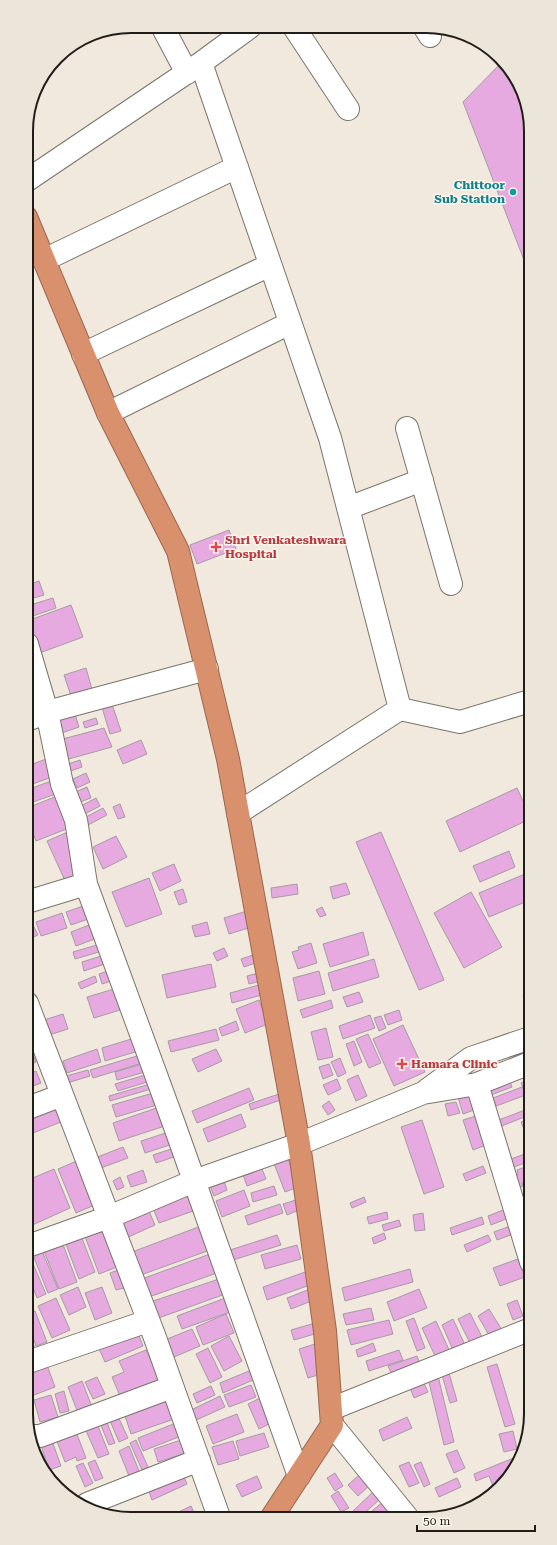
<svg xmlns="http://www.w3.org/2000/svg" width="557" height="1545" viewBox="0 0 557 1545" font-family="'Roboto Serif',serif">
<rect width="100%" height="100%" fill="#f1e9de"/>
<!-- building -->
<path fill="#e6aae0" stroke="#a59ba4" d="M503,61L529,110V273L463,102Z
M229,530L236,549L197,564L190,545Z
M39,581L44,595L27,600V585Z
M53,598L56,608L27,618V606Z
M71,605L83,637L34,655L27,636V621Z
M86,668L93,693L72,699L64,675Z
M36,684L41,702L27,707V687Z
M111,701L121,731L110,734L101,704Z
M74,711L79,727L59,734L53,718Z
M96,718L98,724L85,728L83,722Z
M104,728L112,747L65,760L59,740Z
M141,740L147,754L123,764L117,750Z
M49,758L55,776L27,786V766Z
M80,760L82,767L68,772L65,765Z
M86,773L90,782L77,788L73,779Z
M51,781L56,794L27,804V790Z
M87,787L91,798L77,803L73,793Z
M517,788L530,816V819L460,852L446,821Z
M62,794L74,826L36,841L27,818V808Z
M96,798L100,806L83,815L79,807Z
M120,804L125,817L118,819L113,807Z
M103,808L107,815L88,825L84,818Z
M70,831L84,874L66,883L47,841Z
M381,832L444,980L419,990L356,842Z
M116,836L127,857L103,869L93,847Z
M509,851L515,867L480,882L473,866Z
M174,864L181,881L160,891L152,873Z
M530,872V900L489,917L479,893Z
M149,878L162,914L126,927L112,892Z
M346,883L350,894L333,899L330,887Z
M297,884L298,894L272,898L271,888Z
M183,889L187,902L179,905L174,892Z
M471,892L502,947L464,968L434,913Z
M92,903L97,916L71,925L66,912Z
M322,907L326,915L320,917L316,910Z
M250,910L255,926L229,934L224,918Z
M62,913L67,928L41,936L36,922Z
M102,920L108,934L76,946L71,932Z
M207,922L210,934L195,937L192,926Z
M32,923L38,935L27,940V925Z
M363,932L369,955L330,967L323,944Z
M107,942L109,949L75,959L73,952Z
M311,943L317,963L298,969L292,952L299,950L298,947Z
M224,948L228,956L217,961L213,953Z
M262,952L264,960L244,967L241,959Z
M111,953L114,961L84,971L82,962Z
M374,959L379,977L333,991L328,973Z
M211,964L216,987L167,998L162,975Z
M119,967L123,977L102,984L99,974Z
M319,971L325,994L298,1001L293,978Z
M262,972L265,980L249,984L247,976Z
M95,976L97,982L81,989L78,983Z
M259,985L262,995L232,1003L230,993Z
M124,986L130,1007L94,1018L87,997Z
M359,992L363,1002L347,1007L343,997Z
M528,992L530,996V1008H529L523,995Z
M259,1000L268,1024L245,1033L236,1009Z
M331,1000L333,1008L303,1018L300,1010Z
M399,1010L402,1020L388,1025L384,1015Z
M63,1014L68,1029L49,1035L44,1020Z
M370,1015L375,1028L343,1039L339,1026Z
M381,1016L386,1028L379,1031L374,1018Z
M236,1021L239,1030L222,1036L219,1028Z
M403,1025L425,1072L394,1086L373,1039Z
M326,1028L333,1057L318,1060L311,1032Z
M216,1029L219,1040L171,1052L168,1041Z
M368,1034L381,1063L369,1068L356,1039Z
M141,1036L145,1049L105,1061L102,1048Z
M354,1041L362,1062L354,1066L346,1044Z
M97,1049L101,1062L67,1073L63,1061Z
M216,1049L222,1061L198,1072L192,1059Z
M32,1052L36,1062L28,1065V1054Z
M147,1053L149,1061L93,1078L90,1070Z
M340,1058L346,1073L338,1077L331,1062Z
M149,1062L152,1070L117,1080L115,1072Z
M329,1064L333,1075L323,1079L319,1067Z
M88,1070L90,1076L67,1083L66,1076Z
M36,1071L41,1083L28,1088V1075Z
M155,1072L157,1079L118,1091L115,1084Z
M358,1075L367,1096L356,1101L347,1080Z
M508,1076L512,1087L491,1095L487,1083Z
M337,1079L341,1089L328,1095L323,1085Z
M530,1079V1091L525,1093L521,1083Z
M157,1082L158,1087L110,1101L109,1096Z
M522,1087L526,1095L496,1106L493,1098Z
M249,1088L254,1100L197,1123L192,1111Z
M153,1093L157,1105L116,1117L112,1105Z
M282,1093L284,1099L251,1110L249,1104Z
M472,1093L477,1109L463,1114L458,1097Z
M530,1095V1105L526,1107L523,1098Z
M57,1099L66,1120L28,1135V1110Z
M329,1101L335,1110L328,1115L322,1106Z
M456,1102L460,1113L448,1116L445,1104Z
M165,1105L171,1124L119,1141L113,1123Z
M525,1110L527,1116L499,1127L496,1121Z
M241,1114L246,1127L208,1142L203,1129Z
M479,1115L489,1144L473,1150L463,1120Z
M529,1119L530,1140H528L521,1122Z
M422,1120L444,1187L424,1194L401,1127Z
M175,1130L179,1142L145,1153L141,1141Z
M123,1147L128,1158L98,1169L95,1158Z
M174,1148L177,1156L156,1163L153,1155Z
M530,1152V1161L514,1167L511,1159Z
M287,1156L298,1187L285,1192L273,1161Z
M79,1160L97,1204L76,1213L58,1169Z
M260,1164L266,1179L247,1186L242,1172Z
M530,1165V1180L522,1183L523,1186L518,1188L514,1177L518,1175L517,1170Z
M483,1166L486,1173L466,1181L463,1174Z
M54,1169L70,1208L28,1227V1180Z
M143,1170L147,1182L131,1187L127,1176Z
M222,1175L227,1190L214,1196L208,1181Z
M120,1177L124,1187L117,1190L113,1181Z
M274,1186L277,1195L253,1202L251,1193Z
M189,1189L196,1210L159,1223L151,1203Z
M244,1190L250,1206L222,1217L216,1201Z
M364,1197L366,1202L352,1208L350,1203Z
M296,1200L299,1210L287,1215L283,1204Z
M146,1204L155,1225L126,1238L117,1218Z
M280,1204L283,1213L248,1225L245,1216Z
M508,1208L511,1217L491,1225L488,1216Z
M387,1212L388,1219L369,1224L367,1217Z
M423,1213L425,1230L415,1231L413,1215Z
M482,1217L484,1224L452,1235L450,1228Z
M399,1220L401,1226L384,1231L382,1225Z
M101,1224L117,1267L99,1274L83,1231Z
M513,1225L516,1233L497,1240L494,1232Z
M201,1226L210,1250L141,1275L132,1252Z
M80,1233L95,1272L79,1279L64,1239Z
M384,1233L386,1239L374,1244L372,1238Z
M277,1235L281,1245L233,1260L230,1250Z
M488,1235L491,1241L467,1252L464,1245Z
M61,1239L77,1282L59,1289L42,1246Z
M297,1245L301,1259L265,1269L261,1255Z
M40,1246L58,1289L48,1293L31,1250Z
M28,1252L46,1294L37,1298L28,1275Z
M210,1254L217,1273L146,1298L139,1280Z
M518,1259L525,1277L500,1286L493,1268Z
M410,1269L413,1282L345,1301L342,1288Z
M118,1270L124,1288L116,1290L110,1273Z
M308,1271L313,1284L267,1300L263,1287Z
M222,1278L228,1293L153,1320L147,1303Z
M28,1284L33,1298L28,1300Z
M78,1287L86,1307L69,1315L60,1295Z
M102,1287L112,1313L95,1320L85,1293Z
M310,1289L314,1300L291,1309L287,1298Z
M419,1289L427,1308L394,1321L387,1302Z
M228,1297L233,1311L182,1329L177,1316Z
M56,1298L70,1330L52,1338L38,1306Z
M517,1300L523,1316L513,1320L507,1304Z
M371,1308L374,1320L346,1325L343,1314Z
M489,1309L502,1330L490,1337L478,1316Z
M35,1311L47,1342L36,1346L28,1324V1314Z
M470,1313L483,1339L471,1345L458,1319Z
M226,1314L234,1333L203,1345L196,1327Z
M414,1318L425,1348L417,1351L406,1321Z
M453,1319L465,1345L453,1350L442,1325Z
M389,1320L393,1334L351,1345L347,1330Z
M322,1321L325,1331L294,1340L291,1330Z
M436,1321L450,1352L436,1358L422,1328Z
M136,1328L143,1346L105,1362L97,1344Z
M192,1329L200,1346L169,1359L162,1341Z
M28,1331L36,1351L28,1354Z
M229,1336L242,1361L224,1371L211,1346Z
M373,1343L376,1351L358,1357L356,1350Z
M315,1344L324,1373L308,1378L299,1349Z
M208,1348L222,1377L210,1383L196,1354Z
M146,1350L160,1380L120,1396L112,1377L124,1372L119,1361Z
M399,1350L403,1360L369,1371L366,1361Z
M417,1356L421,1367L393,1377L388,1366Z
M497,1364L515,1424L505,1427L487,1367Z
M47,1365L55,1387L29,1397L28,1373Z
M249,1371L253,1380L223,1393L220,1383Z
M449,1373L457,1401L450,1403L442,1375Z
M438,1376L454,1442L444,1445L428,1378Z
M97,1377L105,1394L93,1399L85,1382Z
M422,1379L428,1392L414,1398L409,1385Z
M82,1381L92,1407L78,1413L68,1387Z
M251,1385L256,1397L229,1407L224,1395Z
M211,1386L215,1395L197,1403L193,1394Z
M64,1391L69,1411L60,1413L55,1394Z
M51,1395L58,1417L40,1422L34,1400Z
M165,1395L174,1419L131,1434L123,1410Z
M220,1396L225,1407L194,1421L189,1411Z
M260,1398L271,1423L259,1429L248,1404Z
M116,1412L128,1438L119,1442L108,1416Z
M237,1414L244,1432L213,1444L206,1426Z
M407,1417L412,1428L383,1441L379,1430Z
M106,1420L115,1443L109,1445L100,1423Z
M96,1421L109,1454L98,1458L84,1426Z
M176,1423L181,1436L143,1451L138,1438Z
M75,1429L86,1458L77,1461L76,1457L65,1462L55,1436Z
M513,1431L517,1449L504,1452L499,1434Z
M264,1433L269,1447L240,1456L236,1441Z
M51,1438L61,1466L49,1470L40,1442Z
M136,1440L148,1467L142,1470L130,1443Z
M181,1440L186,1453L158,1462L154,1449Z
M233,1441L239,1459L218,1465L212,1447Z
M129,1446L139,1471L129,1476L119,1451Z
M457,1450L465,1468L454,1473L446,1454Z
M521,1455L522,1456L505,1483L495,1491L489,1476L476,1481L474,1474Z
M95,1460L103,1478L95,1481L88,1463Z
M409,1462L419,1483L409,1487L399,1466Z
M421,1462L430,1484L424,1487L414,1465Z
M83,1463L93,1483L85,1487L76,1466Z
M180,1468L187,1484L152,1500L148,1489Z
M335,1473L343,1486L335,1491L327,1478Z
M360,1474L370,1485L358,1496L348,1485Z
M257,1476L262,1488L242,1497L236,1485Z
M457,1478L461,1487L439,1497L435,1488Z
M338,1491L349,1508L341,1512L331,1496Z
M373,1492L380,1499L360,1517H358L353,1511Z
M384,1501L392,1510L384,1517H365Z
M191,1506L196,1517H168Z"/>
<g fill="none" stroke-linecap="round" stroke-linejoin="round">
<defs>
<path id="minor" d="M162,26L187,73
M294,27L348,109
M425,28L430,36
M201,63L250,27
M26,181L201,63L330,438L400,709L238,813
M44,260L237,167
M83,354L270,265
M108,413L290,323
M407,428L451,584
M348,508L422,480
M27,644L47,712L62,784L76,820L86,884L174,1124L299,1476
M400,709L460,722L530,701
M27,720L47,712L207,669
M27,902L86,884
M27,1003L154,1335L219,1517
M477,1084L531,1262
M427,1090L471,1058L530,1038
M28,1108L62,1095
M28,1246L109,1217L194,1181L299,1144L423,1093L477,1084L530,1063
M28,1362L148,1321
M331,1409L531,1329
M332,1425L407,1517
M29,1436H40L172,1387
M87,1504L199,1460"/>
<path id="highway" d="M26,217L108,413L178,551L228,759L299,1144L325,1331L332,1425L272,1517"/>
</defs>
<!-- minor casing -->
<use href="#minor" stroke="#7b746a" stroke-width="24"/>
<!-- highway casing -->
<use href="#highway" stroke="#986850" stroke-width="24"/>
<!-- minor -->
<use href="#minor" stroke="#fff" stroke-width="22"/>
<!-- highway -->
<use href="#highway" stroke="#d8906d" stroke-width="22"/>
</g>
<!-- markers -->
<circle fill="#0f9aa8" stroke="#fef6eb" stroke-width="1.5" cx="513" cy="192" r="4"/>
<g fill="#e0444e" stroke="#fef6eb" stroke-width="1.5">
<path d="M214 541h4v4h4v4h-4v4h-4v-4h-4v-4h4z"/>
<path d="M400 1058h4v4h4v4h-4v4h-4v-4h-4v-4h4z"/>
</g>
<g text-anchor="middle" dominant-baseline="central" stroke-width="3" stroke-linejoin="round" paint-order="stroke">
<!-- culture labels -->
<g font-size="12" font-weight="bold" fill="#0d838f" stroke="#fef6eb" text-anchor="end">
<text x="505" y="185">Chittoor<tspan x="505" dy="14">Sub Station</tspan></text>
</g>
<!-- health labels -->
<g font-size="12" font-weight="bold" fill="#be3a42" stroke="#fef6eb" text-anchor="start">
<text x="225" y="540">Shri Venkateshwara<tspan x="225" dy="14">Hospital</tspan></text>
<text x="411" y="1064">Hamara Clinic</text>
</g>
</g>
<!-- crop -->
<path d="M0 0H557V1545H0ZM131 33H426A98 98 0 0 1 524 131V1414A98 98 0 0 1 426 1512H131A98 98 0 0 1 33 1414V131A98 98 0 0 1 131 33Z" fill="#ece5da" fill-rule="evenodd"/>
<path fill="none" stroke="#211e1a" stroke-width="2" d="M131 33H426A98 98 0 0 1 524 131V1414A98 98 0 0 1 426 1512H131A98 98 0 0 1 33 1414V131A98 98 0 0 1 131 33Z"/>
<!-- scale -->
<path d="M417 1525v6h118v-6" fill="none" stroke="#211e1a" stroke-width="2"/>
<text x="423" y="1525" font-size="12" fill="#211e1a" stroke="#fef6eb" stroke-width="3" paint-order="stroke">50 m</text>
</svg>
